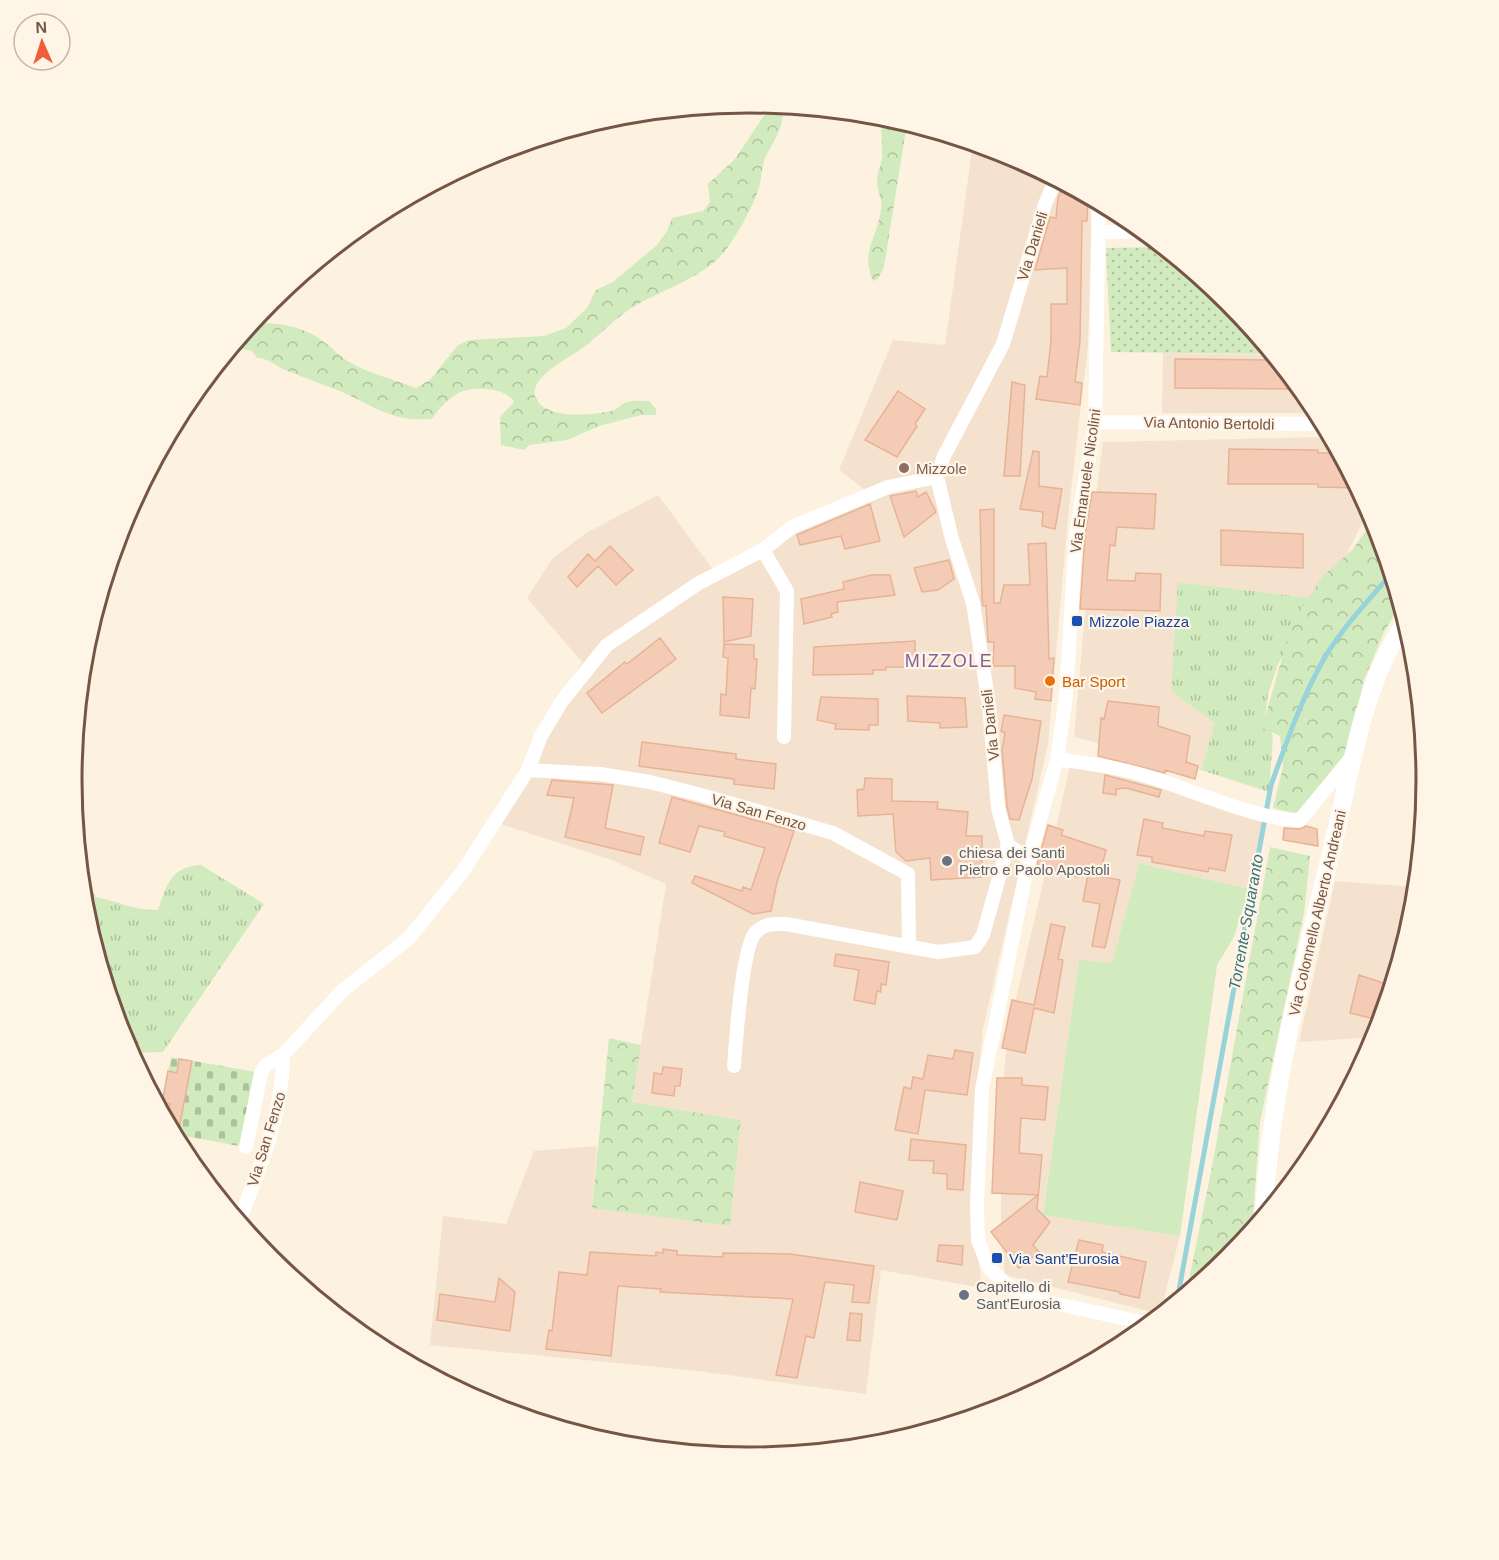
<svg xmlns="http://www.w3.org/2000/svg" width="1499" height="1560" viewBox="0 0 1499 1560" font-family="Helvetica,sans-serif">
<defs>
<pattern id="grass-tufts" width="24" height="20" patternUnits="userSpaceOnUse" patternTransform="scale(1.5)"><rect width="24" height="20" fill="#d2ebbe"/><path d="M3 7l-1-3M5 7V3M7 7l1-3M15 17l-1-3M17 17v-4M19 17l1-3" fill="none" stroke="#afc19c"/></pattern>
<pattern id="forest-crowns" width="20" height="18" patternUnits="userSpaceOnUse" patternTransform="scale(1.5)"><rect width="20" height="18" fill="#d2ebbe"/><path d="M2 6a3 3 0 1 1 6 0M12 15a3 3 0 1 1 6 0" fill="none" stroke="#afc19c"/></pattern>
<pattern id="cemetery-stones" width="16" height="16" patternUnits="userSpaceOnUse" patternTransform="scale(1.5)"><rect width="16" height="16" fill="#d2ebbe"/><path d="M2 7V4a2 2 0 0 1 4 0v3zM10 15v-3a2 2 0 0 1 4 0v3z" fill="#afc19c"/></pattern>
<pattern id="park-dots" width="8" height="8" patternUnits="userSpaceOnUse" patternTransform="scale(1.5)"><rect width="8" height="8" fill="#d2ebbe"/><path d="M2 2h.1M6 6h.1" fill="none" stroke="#afc19c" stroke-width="1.8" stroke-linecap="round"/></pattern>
</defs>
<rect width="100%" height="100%" fill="#fdf1e0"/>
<!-- residential -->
<path fill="#f5e2ce" d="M973,143L1009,154L1090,197L1091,235L1088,346L1069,507L1048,744L983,1029L976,1101V1240L982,1288L881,1270L866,1394L698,1371L430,1345L443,1216L506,1224L534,1151L597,1146L592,1208L730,1225L741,1120L632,1102L666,884L609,859L497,823L544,723L582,662L527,598L552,559L586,533L658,495L714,571L869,493L839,470L893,340L945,345Z
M1163,353L1273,355L1318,413H1162Z
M1331,437L1369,509L1349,550L1329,600L1179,582L1215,723L1201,770L1074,737L1094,510L1103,442Z
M1071,762L1144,780L1264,817L1249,889L1139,863L1112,963L1079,961L1043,1214L1180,1236L1160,1314L1005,1275L1001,1239V1102L1008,1033Z
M1335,881L1416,887L1414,913L1376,1037L1299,1042Z"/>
<!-- grass -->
<path fill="url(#grass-tufts)" d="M1178,582L1329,600L1304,620L1278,664L1268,694L1265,718L1273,736L1269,792L1201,770L1215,723L1171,691Z
M201,865L264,904L163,1052L131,1053L123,1039L85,912L81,875L96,897C118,901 135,911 158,910C167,885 170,867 201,865Z"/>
<!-- forest -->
<path fill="url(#forest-crowns)" d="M771,105L781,106C787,123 774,140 766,156C761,166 762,180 758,191C752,208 736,237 725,251C705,277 661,290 633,307C614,319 599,336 580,350C568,358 518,383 540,404C555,419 592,415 611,411C617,410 621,404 626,402C633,400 642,401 649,401L656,409V415H641L599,426L567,440L529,445L525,450L501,445L500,417L514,402C507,389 482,387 467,390C453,393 439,408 432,419C388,422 374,405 337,390C320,383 302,377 285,370C274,365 270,359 257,358L252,351L233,347L253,323C279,323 302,325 324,342C332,347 338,355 346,360C365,373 394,379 416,388L431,379L457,346L469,340L544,336L566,328L587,308L596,290L613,282L657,245L667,231L672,218L703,211L710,202L708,184L735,159Z
M882,116L907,123L884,267L878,279L873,281C860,251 878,237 881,209C883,200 877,190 877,181C877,173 881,166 882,158C883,143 880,130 882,116Z
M1374,519L1401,604L1384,632L1364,680L1347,756L1296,814L1273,808L1283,767L1280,736L1262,728L1292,623L1322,577L1353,549Z
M1270,847L1310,856L1304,913L1260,1122L1252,1230L1228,1259L1186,1294L1211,1172Z
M609,1038L641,1045L632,1102L741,1120L730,1226L592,1208Z"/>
<!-- cemetery -->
<path fill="url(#cemetery-stones)" d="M171,1057L256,1072L239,1146L174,1134L161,1109Z"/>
<!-- park -->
<path fill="url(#park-dots)" d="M1163,247L1229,301L1272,354L1111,352L1106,248Z"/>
<!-- pitch -->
<path fill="#d2ebbe" d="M1139,863L1249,889L1234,937L1217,965L1180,1236L1043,1215L1079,960L1112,963Z"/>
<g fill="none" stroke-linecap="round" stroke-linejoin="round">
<!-- stream -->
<path stroke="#99d3da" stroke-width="5" d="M1177,1301L1271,785C1287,741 1302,697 1325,657C1343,627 1369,600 1391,574"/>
</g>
<!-- building -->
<path fill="#f4ccb6" stroke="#e8b295" stroke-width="1.5" d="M1062,188L1075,189L1088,196L1087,221H1082L1080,341L1075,382L1082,383L1080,405L1036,399L1040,376L1047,377L1051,341V304H1067V268L1035,270L1050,217L1056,218L1058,198Z
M1175,359L1277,360L1301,389L1175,388Z
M1012,382L1025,385L1020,476H1004Z
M898,391L925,409L915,424L917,426L897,457L865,440Z
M1229,449L1318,450V453H1339L1358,488L1318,487V484H1228Z
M1033,451L1039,452V486L1062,489L1055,529L1042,526L1043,512L1020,509Z
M916,491L918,497L926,492L936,512L904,537L890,496Z
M1092,492L1156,494L1154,529L1117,527L1115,546L1110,545L1107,580L1135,581L1136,573L1161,574L1160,611L1080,609L1085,535Z
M870,504L880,541L845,549L841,536L800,545L797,535Z
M994,509V603H1000L1004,585H1030L1028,544L1046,543L1049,659L1054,658L1051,701L1035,699L1036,692L1015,688V666H993L994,642H988L986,606H983L982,600L980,510Z
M1221,530L1303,534V568L1221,565Z
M610,546L633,570L616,585L598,566L577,587L568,577L588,554L595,561Z
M949,560L954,579L938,590L922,592L914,568Z
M871,575H890L895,595L837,602L838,612L831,614L832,617L804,624L801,599L844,589L843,582Z
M723,597L753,599L751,636L724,642Z
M660,638L676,659L602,713L587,693L625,662L627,664Z
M915,641V667H886V670H873V674L813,675L814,647Z
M724,644L754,645V659H757L755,689L751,688L749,718L720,715L721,694L726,695L728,658L723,657Z
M907,696L965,698L967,727L940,728V723L908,721Z
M821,697L878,699V725H869V730L835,729L836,724L817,720Z
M1108,701L1159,707L1158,726L1190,736L1186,762L1198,766L1195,779L1165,770V773L1098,756L1101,718L1104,719Z
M1004,715L1041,721L1032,779L1019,820L1010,819L1007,806L1002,750L1005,733L1001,731Z
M642,742L736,754V759L776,764L774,789L734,784V779L639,766Z
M1105,775L1161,790L1159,797L1126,788L1116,789V795L1103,793Z
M865,778L892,779V801L938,802L937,809L968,812L966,836H982V877L931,880L930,858L906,861L896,852L893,814L858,816L857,790L864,789Z
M552,780L613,785L605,828L644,837L640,855L565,837L574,798L547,795Z
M672,797L794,831L777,882L771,911L753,914L692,883L695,876L742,891L743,887L751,890L765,848L724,836L725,832L699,826L690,852L659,843Z
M1144,819L1163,823L1162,828L1204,836L1205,831L1232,835L1225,871L1209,868L1208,872L1152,862V857L1137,855Z
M1048,825L1063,830L1061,835L1106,850L1101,870L1077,877L1037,865Z
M1306,826L1317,829L1318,846L1283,840L1284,828L1300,829Z
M1088,874L1120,880L1105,948L1092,946L1100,904L1083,901Z
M1051,924L1065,927L1058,959L1063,960L1054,1013L1034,1008L1025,1053L1002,1048L1012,1000L1034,1005Z
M836,954L889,962L886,985L881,984V992L877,991L875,1004L854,1000L859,970L834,966Z
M1359,975L1392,986L1379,1020L1350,1013Z
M955,1050L973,1053L967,1095L925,1090L918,1134L895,1130L904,1087L911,1089L913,1077L923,1079L928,1055L953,1059Z
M179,1059L192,1061L177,1139L167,1121L170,1104L162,1103L168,1071L177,1073Z
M663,1067L682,1069L680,1086H675L674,1096L652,1093L654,1073L662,1074Z
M997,1078H1022V1085L1048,1087L1045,1120L1021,1118L1019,1153L1042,1155L1037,1209L1050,1222L1033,1245L1039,1252L1019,1268L991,1232L1038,1195L992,1193Z
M911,1139L966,1145L963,1190L947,1189V1174L933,1173L934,1161L909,1160Z
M860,1182L903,1191L897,1220L855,1212Z
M1079,1240L1103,1245L1102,1252L1146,1262L1139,1298L1120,1294V1292L1068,1282Z
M939,1245L963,1246L962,1265L937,1261Z
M663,1249L677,1251V1255L723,1257V1253L790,1254L874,1266L869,1303L852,1302L854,1285L825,1282L814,1338L806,1336L797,1378L776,1375L793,1299L660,1292L661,1289L618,1286L611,1356L546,1349L549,1330L552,1331L559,1272L587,1275L590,1252L656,1256V1252L663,1253Z
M499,1278L515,1292L510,1331L437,1320L440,1294L495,1302Z
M850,1313L862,1314L860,1341L847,1340Z"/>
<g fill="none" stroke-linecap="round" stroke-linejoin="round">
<!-- minor -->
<path stroke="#fff" stroke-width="14" d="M1099,202L1095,422L1076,534L1066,696L1057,759L1029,859L982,1089L977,1204L978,1240L989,1268L1006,1284L1030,1298L1150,1324
M1099,232H1145
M1095,422L1324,424
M763,550L787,591L784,737
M1057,759C1083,763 1110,766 1135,773C1183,785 1253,820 1300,820L1351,758
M528,770L600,774L650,782L701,795L833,833L908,874L909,947
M1029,859L1008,845L998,808L989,705L973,603L952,539L937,477L944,456L1003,344L1045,204L1056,179
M734,1066C736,1042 742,945 756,932C765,923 774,924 786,924L938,952L975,947L983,935L1008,845
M246,1147L261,1073L266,1065L283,1055L342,991L409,938L463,871L528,770L541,736L562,701L607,645L699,583L763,550L792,527L888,487L937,477
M239,1221C260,1169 283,1112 283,1055"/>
<!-- tertiary -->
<path stroke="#fff" stroke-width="18" d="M1264,1215C1270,1087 1305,960 1335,836C1352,765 1364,681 1406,621"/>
</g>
<!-- markers -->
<circle fill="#8d6e63" stroke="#fff5e7" stroke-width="2" cx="904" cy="468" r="6"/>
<g fill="#1a4fb4" stroke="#fff5e7" stroke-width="2">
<rect x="1071" y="615" width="12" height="12" rx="3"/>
<rect x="991" y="1252" width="12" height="12" rx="3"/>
</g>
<circle fill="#e8710a" stroke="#fff5e7" stroke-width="2" cx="1050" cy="681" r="6"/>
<g fill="#6b7280" stroke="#fff5e7" stroke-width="2">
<circle cx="947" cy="861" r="6"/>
<circle cx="964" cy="1295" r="6"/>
</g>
<g text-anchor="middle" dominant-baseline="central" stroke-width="4.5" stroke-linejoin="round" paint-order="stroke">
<!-- street labels -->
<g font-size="15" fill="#755546" stroke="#fff5e7">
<text transform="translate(1032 246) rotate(-73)">Via Danieli</text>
<text transform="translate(1209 423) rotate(1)">Via Antonio Bertoldi</text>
<text transform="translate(1085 481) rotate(-82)">Via Emanuele Nicolini</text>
<text transform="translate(990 725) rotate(-96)">Via Danieli</text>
<text transform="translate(759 812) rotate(16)">Via San Fenzo</text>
<text transform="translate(1317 913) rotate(-77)">Via Colonnello Alberto Andreani</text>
<text transform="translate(266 1139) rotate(-73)">Via San Fenzo</text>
</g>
<!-- education labels -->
<g font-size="15" fill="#785e54" stroke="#fff5e7" text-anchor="start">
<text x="916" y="468">Mizzole</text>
</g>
<!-- transit labels -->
<g font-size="15" fill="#164399" stroke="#fff5e7" text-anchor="start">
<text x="1089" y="621">Mizzole Piazza</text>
<text x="1009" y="1258">Via Sant'Eurosia</text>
</g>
<!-- food labels -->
<g font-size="15" fill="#c56008" stroke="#fff5e7" text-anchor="start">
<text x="1062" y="681">Bar Sport</text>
</g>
<!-- worship labels -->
<g font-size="15" fill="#5b616d" stroke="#fff5e7" text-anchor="start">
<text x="959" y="852">chiesa dei Santi<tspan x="959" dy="17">Pietro e Paolo Apostoli</tspan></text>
<text x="976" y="1286">Capitello di<tspan x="976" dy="17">Sant'Eurosia</tspan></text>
</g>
<!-- water labels -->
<g font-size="16" font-style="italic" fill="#39747c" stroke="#fff5e7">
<text transform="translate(1246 922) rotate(-80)">Torrente Squaranto</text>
</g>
<!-- quarter labels -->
<g font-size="18" letter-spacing="1.5" fill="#84619a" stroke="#fff5e7">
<text x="949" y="661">MIZZOLE</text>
</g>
</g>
<!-- crop -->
<path d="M0 0H1499V1560H0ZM82 780a667 667 0 1 1 1334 0a667 667 0 1 1-1334 0Z" fill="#fff5e7" fill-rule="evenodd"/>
<path fill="none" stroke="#755546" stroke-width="3" d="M82 780a667 667 0 1 1 1334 0a667 667 0 1 1-1334 0Z"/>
<!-- north arrow -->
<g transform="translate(42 42) rotate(357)"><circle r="28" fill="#fff5e7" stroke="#c8b5a7" stroke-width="1.5"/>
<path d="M0-4.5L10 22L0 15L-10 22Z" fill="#ef5e3d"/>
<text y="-9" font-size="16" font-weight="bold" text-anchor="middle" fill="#755546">N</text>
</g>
</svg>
